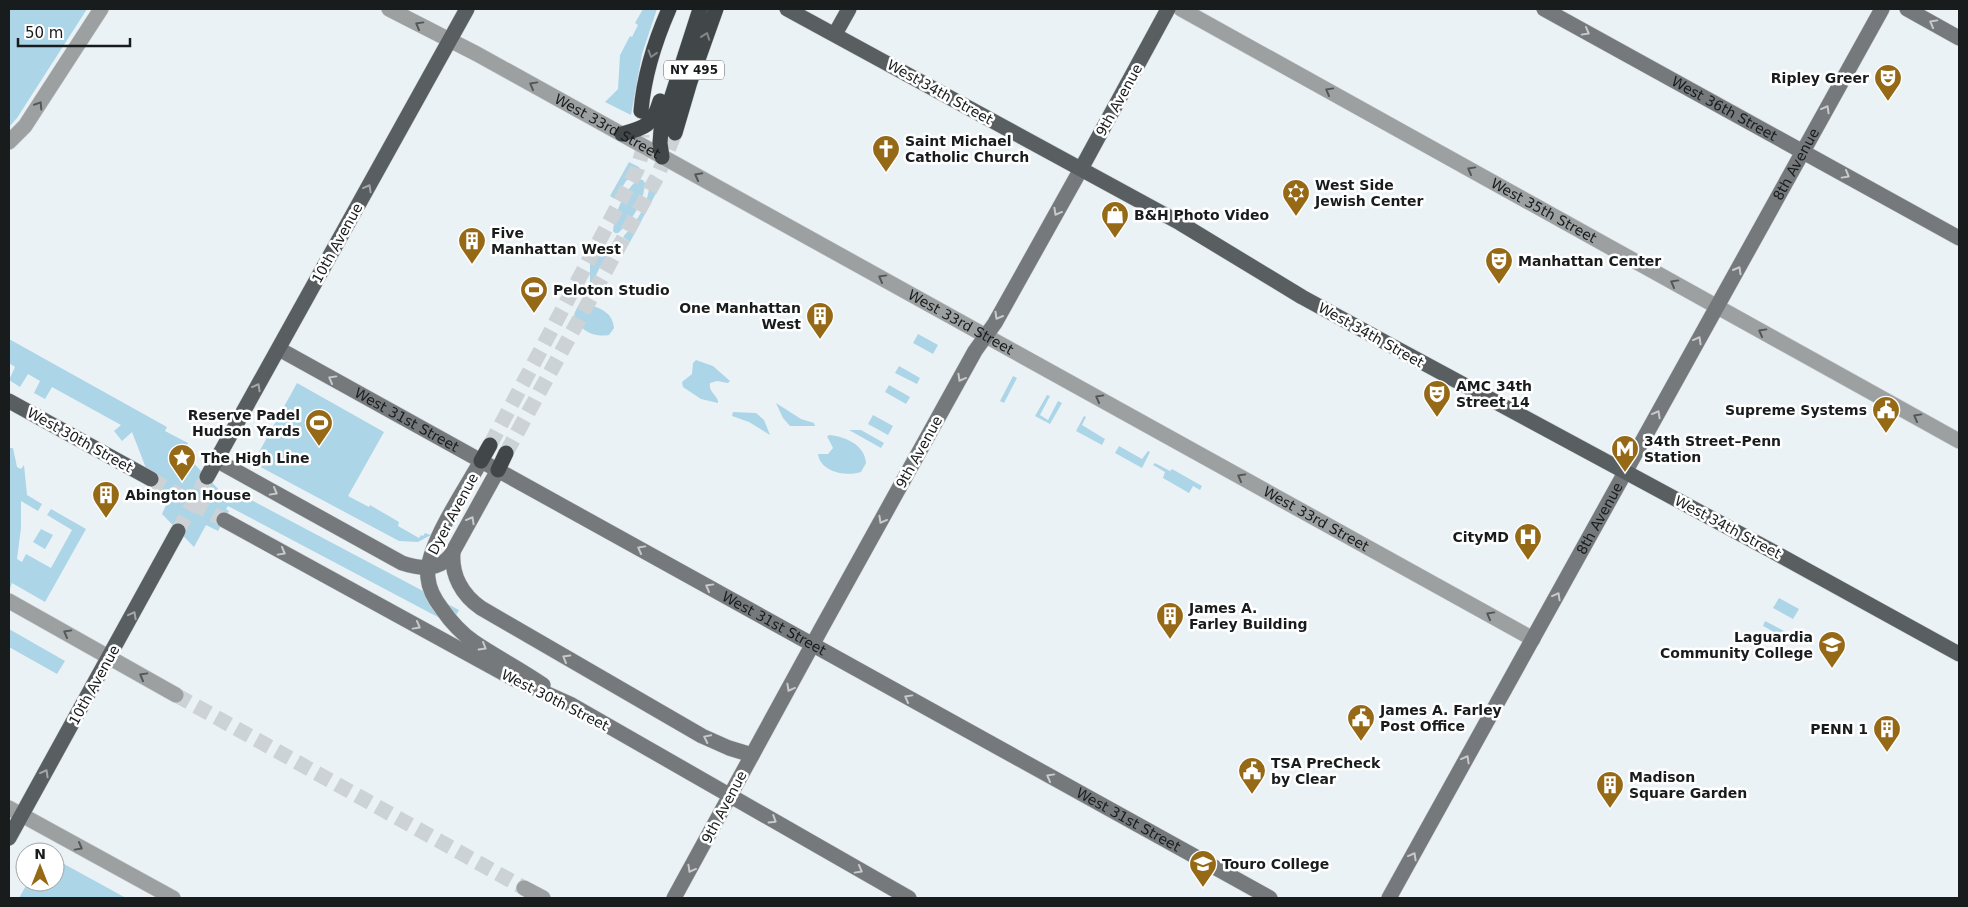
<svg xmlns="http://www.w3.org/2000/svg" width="1968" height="907" viewBox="0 0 1968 907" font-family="'DejaVu Sans',sans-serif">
<rect width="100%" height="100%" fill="#ebf2f6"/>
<!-- green -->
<path fill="#acd5e8" d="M9,9H87L17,118L9,127Z
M643,9H657L642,54L631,115L605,102L618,89L620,55L630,36L632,37L638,25L635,23Z
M629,162L639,167L640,170L626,181L615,199L610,196Z
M653,175L662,182L630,242L623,237C639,219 650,202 650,177Z
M639,179L643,180L645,183C644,202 632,221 618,233H615L613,231C615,212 624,190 639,179Z
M613,248H615L614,251L599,269L592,284L590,285V262L599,254Z
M589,305C602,308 613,314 614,328L609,335C595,338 577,330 574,314L577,308Z
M918,334L938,345L933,354L913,343Z
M9,339L167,427L165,431L188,443L183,452L223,494L232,499L236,492L459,610L451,624L228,506L226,509L229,511L218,531L206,525L194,547L162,514L167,503L155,496L156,494L132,432L122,441L114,431L121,425L52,387L45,399L34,393L40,381L28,374L20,387L9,380L15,367L9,363Z
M696,360L713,366L730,381L728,383L717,381L710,383C708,393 719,396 718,403L701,399L683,387L682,382L692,374L693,363Z
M899,366L920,378L917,384L895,373Z
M1013,376L1017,378L1004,403L1000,401Z
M297,383L384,432L348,496L369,507L370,505L399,522L398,526L419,538L421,535L423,536L425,533L431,535L418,542L399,541L253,463Z
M889,385L910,397L906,404L885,392Z
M1047,395L1050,396L1040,415L1048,420L1058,401L1062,403L1050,424L1035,416Z
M776,403L801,419L814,423L815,426H790L783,418Z
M733,412L756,413L764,420L770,435L749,422L732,416Z
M873,415L893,426L888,435L868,424Z
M1084,416L1086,417L1082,425L1105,439L1102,445L1076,431Z
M849,430H861L884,443L881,448Z
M830,435C846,437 865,445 866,463L861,472C847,477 820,472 818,454H828L833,448L827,436Z
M1119,446L1142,459L1148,451L1150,452L1142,468L1115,453Z
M9,448H13L17,467L21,469L24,465L27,495L42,504L38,511L21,501V528L17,559L22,562L26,554L51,568L72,530L47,515L51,509L86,529L45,602L12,583L9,591Z
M1155,463L1170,471L1172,469L1202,486L1200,490L1193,486L1189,493L1163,478L1165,472L1153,465Z
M41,529L53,535L45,549L33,542Z
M1779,598L1799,609L1793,619L1773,608Z
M1765,621L1786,632L1783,637L1763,626Z
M9,629L65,661L57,674L9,647Z
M55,859L126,898H19L28,882H55Z"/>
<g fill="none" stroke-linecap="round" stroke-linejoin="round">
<!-- street-tunnel -->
<path stroke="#ccd2d5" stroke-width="15" stroke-dasharray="15 8" stroke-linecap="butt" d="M176,695L524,888"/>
<!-- secondary-tunnel -->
<path stroke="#ccd2d5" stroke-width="15" stroke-dasharray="15 8" stroke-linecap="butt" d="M193,503L224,520"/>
<!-- primary-tunnel -->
<path stroke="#ccd2d5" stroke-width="15" stroke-dasharray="15 8" stroke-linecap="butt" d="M151,479L193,503
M178,531L207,477"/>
<!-- highway-tunnel -->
<path stroke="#ccd2d5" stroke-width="15" stroke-dasharray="15 8" stroke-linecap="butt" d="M490,445L637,170L642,153V135
M506,453L657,177L675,133"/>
<defs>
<g id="street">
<path id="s1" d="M389,9L477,54L1533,639"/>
<path id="s2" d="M1181,9L1959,441"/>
<path d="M9,142L25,126L101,9"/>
<path d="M9,601L176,695"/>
<path d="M9,808L173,898"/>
<path d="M524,888L543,898"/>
</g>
<g id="secondary">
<path id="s3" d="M1544,9L1959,238"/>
<path d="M1907,9L1959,38"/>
<path id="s4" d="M279,349L1270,898"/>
<path d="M216,460L402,563C420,569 438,571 451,555L498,470"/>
<path d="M481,461C466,488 424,549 428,578C429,590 435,600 442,609C451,622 461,633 474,642C496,657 520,669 543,685"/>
<path d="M224,520L512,678L570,704L909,898"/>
<path d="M453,552C451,575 462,595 481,608L702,736L729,748L752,755"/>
<path d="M674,898L821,629L975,351L995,323L1081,169"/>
<path id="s5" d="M1389,898L1882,9"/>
</g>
<path id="primary" d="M787,9L1180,223L1302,297L1392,346L1772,551L1959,654
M835,34L849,9
M1081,169L1168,9
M9,401L151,479
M207,477L467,9
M9,838L178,531"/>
<path id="highway" d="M641,111C644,75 655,41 669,9
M675,133L690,82L716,9
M622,134C645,128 653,125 660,101
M662,157L660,143L661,130L700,9
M481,461L490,445
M498,470L506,453"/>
</defs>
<!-- street casing -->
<use href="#street" stroke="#c9d0d3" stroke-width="16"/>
<!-- secondary casing -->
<use href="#secondary" stroke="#c9d0d3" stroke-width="16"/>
<!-- primary casing -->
<use href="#primary" stroke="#c9d0d3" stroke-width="16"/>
<!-- highway casing -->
<use href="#highway" stroke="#c9d0d3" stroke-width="16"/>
<!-- street -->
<use href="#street" stroke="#9da0a1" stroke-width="15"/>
<!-- secondary -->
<use href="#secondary" stroke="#75797b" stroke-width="15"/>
<!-- primary -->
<use href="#primary" stroke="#595e60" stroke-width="15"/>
<!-- highway -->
<use href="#highway" stroke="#414749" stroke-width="15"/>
</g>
<!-- one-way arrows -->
<defs><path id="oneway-chevron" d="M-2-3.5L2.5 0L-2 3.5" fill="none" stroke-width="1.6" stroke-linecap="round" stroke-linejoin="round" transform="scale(1.25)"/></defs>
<g stroke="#c8c9ca">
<use href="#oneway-chevron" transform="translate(1933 23) rotate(-151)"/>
<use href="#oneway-chevron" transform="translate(1586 32) rotate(29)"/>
<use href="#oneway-chevron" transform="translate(1826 109) rotate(-61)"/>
<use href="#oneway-chevron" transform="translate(1846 175) rotate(29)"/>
<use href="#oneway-chevron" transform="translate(1057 212) rotate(119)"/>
<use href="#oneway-chevron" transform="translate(1738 270) rotate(-60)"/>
<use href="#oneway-chevron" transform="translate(998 316) rotate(120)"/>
<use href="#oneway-chevron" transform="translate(1698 340) rotate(-61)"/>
<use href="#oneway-chevron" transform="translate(961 378) rotate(119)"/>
<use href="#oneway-chevron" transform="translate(332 379) rotate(-151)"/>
<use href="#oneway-chevron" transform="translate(1657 414) rotate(-61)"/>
<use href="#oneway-chevron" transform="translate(274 492) rotate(29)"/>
<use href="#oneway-chevron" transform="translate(471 520) rotate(-61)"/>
<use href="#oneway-chevron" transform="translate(882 520) rotate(119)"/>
<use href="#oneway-chevron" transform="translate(641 549) rotate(-151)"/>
<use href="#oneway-chevron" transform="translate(282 552) rotate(29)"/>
<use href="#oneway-chevron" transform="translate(709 587) rotate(-151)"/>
<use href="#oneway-chevron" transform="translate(1557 596) rotate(-61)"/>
<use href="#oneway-chevron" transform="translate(417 626) rotate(29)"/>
<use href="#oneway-chevron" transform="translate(483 647) rotate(30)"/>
<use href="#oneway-chevron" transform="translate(566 658) rotate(-150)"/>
<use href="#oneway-chevron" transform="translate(790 688) rotate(119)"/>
<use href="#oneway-chevron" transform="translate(908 698) rotate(-151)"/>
<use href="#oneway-chevron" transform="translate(707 738) rotate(-154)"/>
<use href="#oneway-chevron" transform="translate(1466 759) rotate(-61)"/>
<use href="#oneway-chevron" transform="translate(1050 777) rotate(-151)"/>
<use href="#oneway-chevron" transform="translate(773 820) rotate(32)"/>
<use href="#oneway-chevron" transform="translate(1413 856) rotate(-61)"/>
<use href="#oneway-chevron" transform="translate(691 869) rotate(119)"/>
<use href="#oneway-chevron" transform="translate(859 870) rotate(29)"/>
</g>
<g stroke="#545758">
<use href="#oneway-chevron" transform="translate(419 25) rotate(-151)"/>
<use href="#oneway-chevron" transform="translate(533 85) rotate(-151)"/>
<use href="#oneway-chevron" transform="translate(1329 91) rotate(-151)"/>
<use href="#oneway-chevron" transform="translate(39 105) rotate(-57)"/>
<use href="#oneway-chevron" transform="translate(1471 170) rotate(-151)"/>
<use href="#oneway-chevron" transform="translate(698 176) rotate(-152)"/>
<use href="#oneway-chevron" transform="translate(882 278) rotate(-151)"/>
<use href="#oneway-chevron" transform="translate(1674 283) rotate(-151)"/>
<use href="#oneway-chevron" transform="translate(1762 332) rotate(-151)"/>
<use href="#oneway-chevron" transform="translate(1099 398) rotate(-151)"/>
<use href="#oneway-chevron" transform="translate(1917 417) rotate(-151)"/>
<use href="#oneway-chevron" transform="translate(1241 477) rotate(-151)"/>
<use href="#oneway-chevron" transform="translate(1490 615) rotate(-151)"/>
<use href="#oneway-chevron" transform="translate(67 633) rotate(-151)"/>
<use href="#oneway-chevron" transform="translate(143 676) rotate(-151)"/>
<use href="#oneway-chevron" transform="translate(79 847) rotate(29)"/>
</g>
<g stroke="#848789">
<use href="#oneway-chevron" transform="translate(706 36) rotate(-70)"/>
<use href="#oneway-chevron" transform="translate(652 54) rotate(107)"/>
</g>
<g stroke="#a4a6a8">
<use href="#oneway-chevron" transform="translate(368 188) rotate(-61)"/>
<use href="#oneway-chevron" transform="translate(257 387) rotate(-61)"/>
<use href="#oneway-chevron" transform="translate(133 615) rotate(-62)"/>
<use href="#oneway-chevron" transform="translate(45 773) rotate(-61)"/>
</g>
<!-- icons -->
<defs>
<symbol id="theatre-pin" viewBox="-11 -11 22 30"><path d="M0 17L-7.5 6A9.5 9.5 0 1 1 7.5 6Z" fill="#956916" stroke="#fff"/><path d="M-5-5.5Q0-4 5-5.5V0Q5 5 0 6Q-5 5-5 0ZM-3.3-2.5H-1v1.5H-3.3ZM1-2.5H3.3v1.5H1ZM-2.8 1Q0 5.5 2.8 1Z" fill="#fff"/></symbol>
<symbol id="church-pin" viewBox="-11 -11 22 30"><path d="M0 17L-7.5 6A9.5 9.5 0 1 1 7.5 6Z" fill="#956916" stroke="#fff"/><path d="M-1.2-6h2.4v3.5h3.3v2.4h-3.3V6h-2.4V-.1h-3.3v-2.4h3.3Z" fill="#fff"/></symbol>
<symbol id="synagogue-pin" viewBox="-11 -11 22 30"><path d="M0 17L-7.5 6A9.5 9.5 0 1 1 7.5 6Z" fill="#956916" stroke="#fff"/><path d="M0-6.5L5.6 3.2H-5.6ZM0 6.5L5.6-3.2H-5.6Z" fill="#fff"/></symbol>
<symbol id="shop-pin" viewBox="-11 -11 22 30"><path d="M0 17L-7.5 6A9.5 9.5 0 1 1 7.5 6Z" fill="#956916" stroke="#fff"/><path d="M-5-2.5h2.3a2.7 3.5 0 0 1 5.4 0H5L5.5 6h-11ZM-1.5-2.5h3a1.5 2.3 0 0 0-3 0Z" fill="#fff"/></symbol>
<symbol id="building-pin" viewBox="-11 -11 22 30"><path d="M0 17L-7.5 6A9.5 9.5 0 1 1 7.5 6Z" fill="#956916" stroke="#fff"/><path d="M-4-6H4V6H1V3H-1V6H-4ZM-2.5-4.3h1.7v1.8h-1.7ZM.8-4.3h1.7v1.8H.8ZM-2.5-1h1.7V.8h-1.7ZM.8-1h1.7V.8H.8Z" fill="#fff"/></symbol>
<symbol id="stadium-pin" viewBox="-11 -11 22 30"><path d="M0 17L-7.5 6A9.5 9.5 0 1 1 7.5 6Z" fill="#956916" stroke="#fff"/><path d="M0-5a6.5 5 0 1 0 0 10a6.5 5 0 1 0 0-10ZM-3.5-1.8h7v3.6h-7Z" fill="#fff"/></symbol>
<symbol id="civic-pin" viewBox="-11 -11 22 30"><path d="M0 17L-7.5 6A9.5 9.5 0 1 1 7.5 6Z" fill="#956916" stroke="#fff"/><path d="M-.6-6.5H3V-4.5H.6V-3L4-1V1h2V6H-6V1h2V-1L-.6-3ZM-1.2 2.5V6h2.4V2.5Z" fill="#fff"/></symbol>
<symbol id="metro-pin" viewBox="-11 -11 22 30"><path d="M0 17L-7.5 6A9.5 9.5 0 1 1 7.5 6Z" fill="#956916" stroke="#fff"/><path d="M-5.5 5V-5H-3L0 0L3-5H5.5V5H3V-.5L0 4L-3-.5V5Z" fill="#fff"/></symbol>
<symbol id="sight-pin" viewBox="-11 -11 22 30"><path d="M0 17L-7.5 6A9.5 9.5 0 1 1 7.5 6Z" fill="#956916" stroke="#fff"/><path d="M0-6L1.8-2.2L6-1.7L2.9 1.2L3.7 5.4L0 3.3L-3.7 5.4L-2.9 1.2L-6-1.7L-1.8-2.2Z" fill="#fff"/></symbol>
<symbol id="hospital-pin" viewBox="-11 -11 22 30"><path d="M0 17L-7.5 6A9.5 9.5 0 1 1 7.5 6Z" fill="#956916" stroke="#fff"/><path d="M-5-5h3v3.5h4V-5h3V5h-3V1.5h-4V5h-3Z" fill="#fff"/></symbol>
<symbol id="university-pin" viewBox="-11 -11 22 30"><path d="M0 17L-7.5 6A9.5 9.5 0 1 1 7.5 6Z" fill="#956916" stroke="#fff"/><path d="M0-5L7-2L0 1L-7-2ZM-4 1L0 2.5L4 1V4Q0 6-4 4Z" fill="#fff"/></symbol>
</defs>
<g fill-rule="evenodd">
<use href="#theatre-pin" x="1872" y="62" width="32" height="43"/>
<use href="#church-pin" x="870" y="133" width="32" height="43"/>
<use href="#synagogue-pin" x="1280" y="177" width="32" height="43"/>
<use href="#shop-pin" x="1099" y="199" width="32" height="43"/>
<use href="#building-pin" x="456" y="225" width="32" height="43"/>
<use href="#theatre-pin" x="1483" y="245" width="32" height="43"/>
<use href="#stadium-pin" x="518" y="274" width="32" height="43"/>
<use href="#building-pin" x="804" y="300" width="32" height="43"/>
<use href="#theatre-pin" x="1421" y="378" width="32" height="43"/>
<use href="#civic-pin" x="1870" y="394" width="32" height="43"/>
<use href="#stadium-pin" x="303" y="407" width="32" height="43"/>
<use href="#metro-pin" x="1609" y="433" width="32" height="43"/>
<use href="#sight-pin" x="166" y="442" width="32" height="43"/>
<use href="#building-pin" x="90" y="479" width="32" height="43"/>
<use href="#hospital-pin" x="1512" y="521" width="32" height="43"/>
<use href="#building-pin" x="1154" y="600" width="32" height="43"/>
<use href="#university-pin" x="1816" y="629" width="32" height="43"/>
<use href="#civic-pin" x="1345" y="702" width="32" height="43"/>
<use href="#building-pin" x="1871" y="713" width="32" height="43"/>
<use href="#civic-pin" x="1236" y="755" width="32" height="43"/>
<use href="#building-pin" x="1594" y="769" width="32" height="43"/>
<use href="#university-pin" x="1187" y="848" width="32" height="43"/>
</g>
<g text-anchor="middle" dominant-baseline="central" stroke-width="5" stroke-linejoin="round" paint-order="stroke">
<!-- shield labels -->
<rect fill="#fff" stroke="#5e6061" stroke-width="1" x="664" y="60.5" width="60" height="19" rx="4"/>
<g font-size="12" font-weight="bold" fill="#191c1d">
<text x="694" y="70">NY 495</text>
</g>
<!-- poi labels -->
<g font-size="14" font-weight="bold" fill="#191c1d" stroke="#fff" text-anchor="start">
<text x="1869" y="78" text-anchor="end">Ripley Greer</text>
<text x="905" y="141">Saint Michael<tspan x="905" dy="16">Catholic Church</tspan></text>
<text x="1315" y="185">West Side<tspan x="1315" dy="16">Jewish Center</tspan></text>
<text x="1134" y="215">B&amp;H Photo Video</text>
<text x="491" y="233">Five<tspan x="491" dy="16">Manhattan West</tspan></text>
<text x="1518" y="261">Manhattan Center</text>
<text x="553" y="290">Peloton Studio</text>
<text x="801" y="308" text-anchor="end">One Manhattan<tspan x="801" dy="16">West</tspan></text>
<text x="1456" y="386">AMC 34th<tspan x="1456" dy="16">Street 14</tspan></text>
<text x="1867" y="410" text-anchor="end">Supreme Systems</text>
<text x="300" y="415" text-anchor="end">Reserve Padel<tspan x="300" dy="16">Hudson Yards</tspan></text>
<text x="1644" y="441">34th Street–Penn<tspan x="1644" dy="16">Station</tspan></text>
<text x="201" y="458">The High Line</text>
<text x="125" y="495">Abington House</text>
<text x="1509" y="537" text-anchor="end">CityMD</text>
<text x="1189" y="608">James A.<tspan x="1189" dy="16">Farley Building</tspan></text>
<text x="1813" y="637" text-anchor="end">Laguardia<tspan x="1813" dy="16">Community College</tspan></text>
<text x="1380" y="710">James A. Farley<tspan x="1380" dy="16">Post Office</tspan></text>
<text x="1868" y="729" text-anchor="end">PENN 1</text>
<text x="1271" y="763">TSA PreCheck<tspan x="1271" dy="16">by Clear</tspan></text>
<text x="1629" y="777">Madison<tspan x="1629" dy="16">Square Garden</tspan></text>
<text x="1222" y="864">Touro College</text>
</g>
<!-- street labels -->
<g font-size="14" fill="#191c1d" stroke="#fff">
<text transform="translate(940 92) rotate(29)">West 34th Street</text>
<text transform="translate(1119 100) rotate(-61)">9th Avenue</text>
<text stroke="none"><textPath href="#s3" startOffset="206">West 36th Street</textPath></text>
<text stroke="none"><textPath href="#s1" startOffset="248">West 33rd Street</textPath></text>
<text stroke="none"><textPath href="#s5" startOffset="839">8th Avenue</textPath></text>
<text stroke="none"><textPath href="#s2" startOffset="415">West 35th Street</textPath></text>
<text transform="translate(337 243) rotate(-61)">10th Avenue</text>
<text stroke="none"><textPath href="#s1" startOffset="652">West 33rd Street</textPath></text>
<text transform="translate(1371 335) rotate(29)">West 34th Street</text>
<text stroke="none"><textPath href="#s4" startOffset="146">West 31st Street</textPath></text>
<text transform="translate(80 440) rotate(29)">West 30th Street</text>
<text transform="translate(919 452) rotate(-61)">9th Avenue</text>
<text transform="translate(453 514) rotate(-62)">Dyer Avenue</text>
<text stroke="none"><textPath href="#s1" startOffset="1058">West 33rd Street</textPath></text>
<text stroke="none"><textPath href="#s5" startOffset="434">8th Avenue</textPath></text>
<text transform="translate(1728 527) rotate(28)">West 34th Street</text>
<text stroke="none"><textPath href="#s4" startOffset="566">West 31st Street</textPath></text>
<text transform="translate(94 685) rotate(-61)">10th Avenue</text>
<text transform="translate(555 700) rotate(27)">West 30th Street</text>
<text transform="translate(724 807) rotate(-62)">9th Avenue</text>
<text stroke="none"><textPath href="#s4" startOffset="971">West 31st Street</textPath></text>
</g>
</g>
<!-- border -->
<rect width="1968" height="907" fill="none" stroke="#191c1d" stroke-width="20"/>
<!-- north arrow -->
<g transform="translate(40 867)"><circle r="24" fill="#ffffff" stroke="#a3a4a5"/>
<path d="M0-4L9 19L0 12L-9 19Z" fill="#956916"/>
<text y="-8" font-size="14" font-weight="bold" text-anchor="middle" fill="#191c1d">N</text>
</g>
<!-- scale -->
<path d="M18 38v8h112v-8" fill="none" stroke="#191c1d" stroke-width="2.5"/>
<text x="25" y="38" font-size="15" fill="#191c1d" stroke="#ffffff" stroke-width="4" paint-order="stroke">50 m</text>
</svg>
